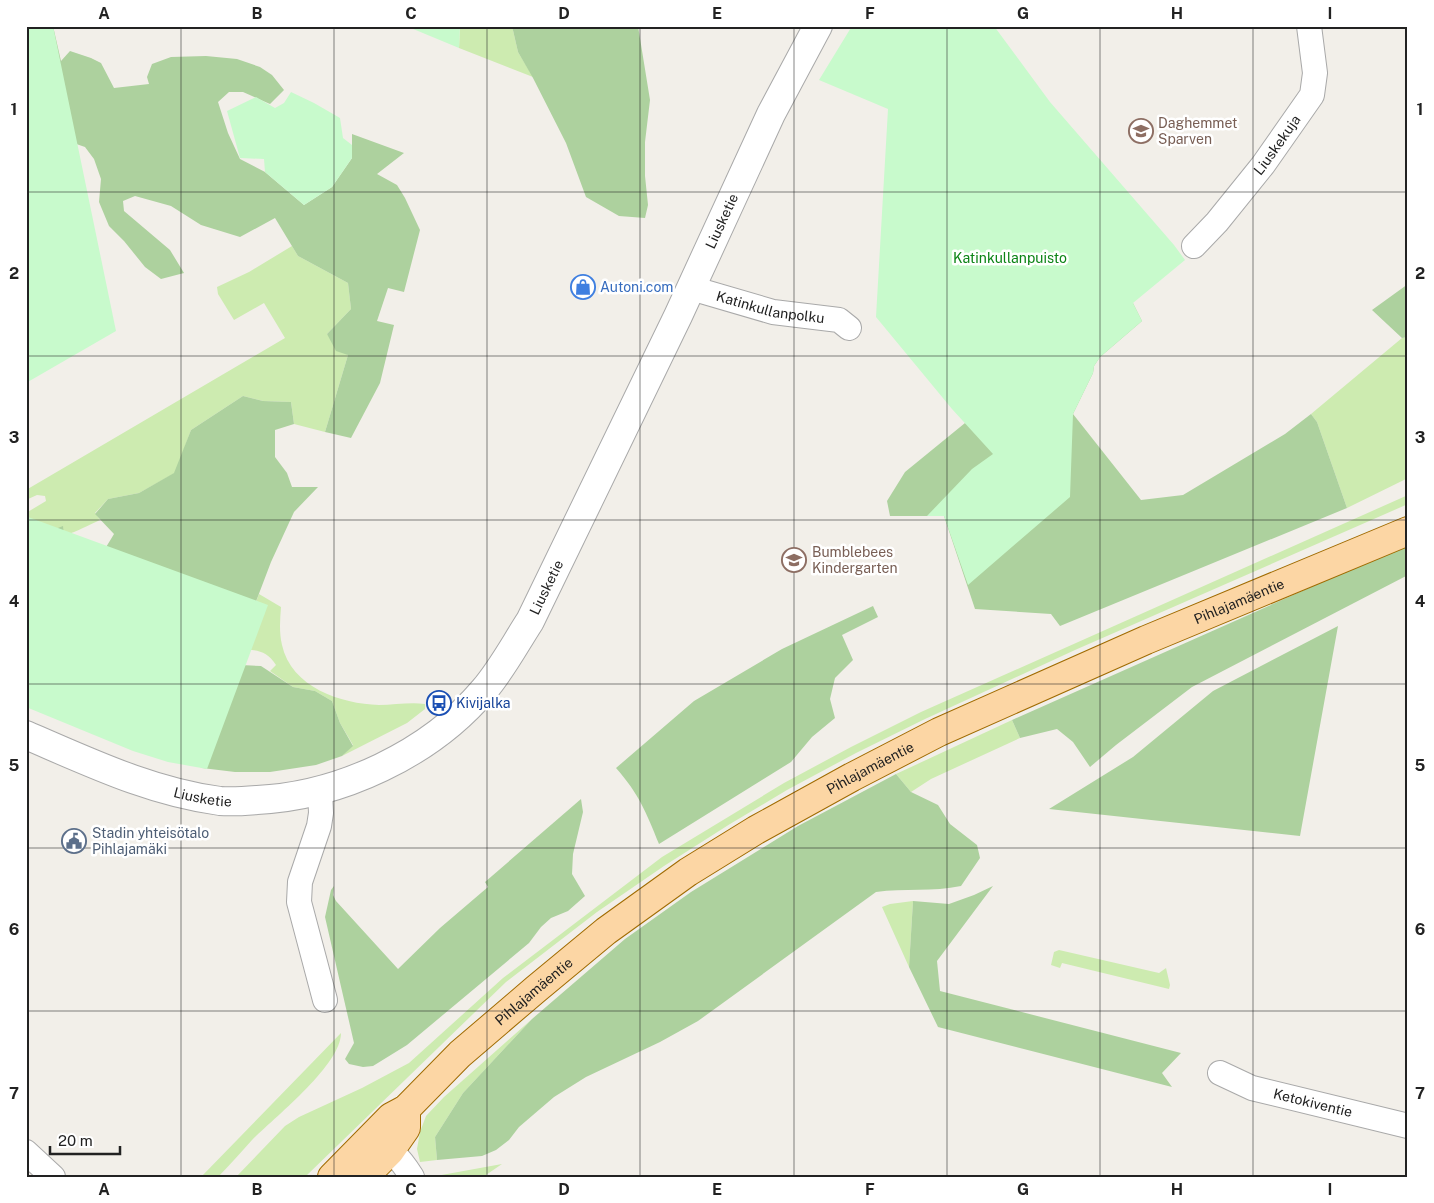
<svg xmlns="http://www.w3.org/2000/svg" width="1434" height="1203" viewBox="0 0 1434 1203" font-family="'Public Sans',sans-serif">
<rect width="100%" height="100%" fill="#f2efe9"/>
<!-- grass -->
<path fill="#cdebb0" d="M460,26H512L518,52L533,77L459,48Z
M292,246L298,256L348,283L351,309L327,334L348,355L325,432L294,424L291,402L263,401L243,396L191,430L175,473L139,493L108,499L95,513L100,520C65,536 62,543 26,523V513L46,501L45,496L37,495L26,500V490L285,338L264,303L234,320L218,294L217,287L249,272Z
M1408,337V478L1347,508L1317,422L1311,414L1402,338Z
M1408,495V504L1075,650L925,719L856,753L787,790L730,824L664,866L597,912L506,982L305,1177H236L285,1126L299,1117L362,1088L409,1063L503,978L662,857L784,783L851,747L921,712Z
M259,594L281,607C280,620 279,632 282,645C291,687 341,704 379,705C394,705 410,702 425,704V709L407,723L342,756L353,745L340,723L332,701L315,691L293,687L270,671L276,665C266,649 255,650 238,649Z
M1012,720L1020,738L931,779L911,792L896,774Z
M913,901L909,967L882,907L890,904Z
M1059,950L1159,973L1166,968L1170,985L1169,989L1062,963L1060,968L1051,965L1054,952Z
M532,1019L463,1093L435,1137L437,1160L420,1162L417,1149L420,1132L426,1116L444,1097Z
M341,1033C341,1065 275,1117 252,1140C241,1152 230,1165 218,1177H201Z
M502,1164L483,1177L436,1176Z"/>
<!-- forest -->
<path fill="#add19e" d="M26,26H53L61,61L70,51L91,58L101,63L114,88L149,84L147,77L152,64L171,57L206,56L237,59L260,67L272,75L284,90L270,104L243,92H229L218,102L228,133L240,159L265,172L304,205L332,187L352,158V134L404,153L377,174L397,185L405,198L420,230L404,292L388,288L377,321L394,325L380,383L351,438L325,432L348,355L336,351L327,334L351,309L348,283L298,256L275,218L240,237L201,225L171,206L135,196L123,201L124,211L170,250L184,273L161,279L145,267L124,241L109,226L99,202L101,179L94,159L85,147L56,137Z
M512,26H638L650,100L645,142V176L648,205L645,218L619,216L586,197L566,143L533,78L518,52Z
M994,26L1142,321L1100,357L1094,366L1093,373L1073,414L1141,500L1183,495L1285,434L1311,414L1317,422L1347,508L1060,626L1051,614L975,609L944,516H890L887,501L905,472L965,423L977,429Z
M1408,284V337L1402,338L1372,310Z
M243,396L263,401L291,402L294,424L275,430V457L287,473L292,487H318L294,512L271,562L238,649L207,633L205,623L209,612C205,601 202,590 188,591L179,605L87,608L69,611L37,607L26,595V541L37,550L42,546L45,533L63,526L65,546L75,568L66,585L67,594C78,590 98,580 101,567C102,564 101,559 102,555C105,548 110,541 114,534L95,514L108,499L139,493L174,473L191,430Z
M1408,544V575L1192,687L1116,745L1090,767L1073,742L1057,729L1020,738L1012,720Z
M873,606L878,617L842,635L853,660L835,678L830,699L835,718L812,737L791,762L659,844C646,812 639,794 616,768L694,701L782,649Z
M1338,626L1300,836L1049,809L1133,757L1213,691Z
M26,632L241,665L261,666L293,687L315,691L332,701L340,723L353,746L342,756L316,765L270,772H235L202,768Z
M896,774L911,792L938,805L950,824L977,845L980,858L961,886C933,892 904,888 876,892L698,1021L660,1042L586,1077L554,1097L519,1127L509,1140L496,1150L482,1156L437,1160L435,1137L463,1093L532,1019L625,939L691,892L798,826Z
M581,799L583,812L573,854L572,874L585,896L568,911L551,918L541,927L529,943L407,1045L373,1066L363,1067L349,1064L345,1059L354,1043L325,917L331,890L334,886L333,895L336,901L398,969L440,928L488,887L485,882Z
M993,886L937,961L940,991L1181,1053L1162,1073L1172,1087L938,1027L909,967L913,901L949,904L974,895Z"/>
<!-- park -->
<path fill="#c8facc" d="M26,26H53L116,331L26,383Z
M406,26H460L459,48Z
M852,26H994L1050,102L1174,245L1185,260L1133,303L1142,321L1100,357L1094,366L1093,373L1073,414L1070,497L968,585L944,516H927L972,469L993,454L952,409L876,317L888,109L819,80Z
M291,92L314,103L340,118L343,138L352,145V158L332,187L304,205L265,172L264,159L240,158L227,111L256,97L275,108L284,103Z
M28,517L268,605L207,769L168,762L133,751L26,707V518Z"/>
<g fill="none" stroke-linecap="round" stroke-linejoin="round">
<defs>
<g id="minor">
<path id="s1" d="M1194,246L1217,222L1263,165L1312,95L1315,73L1309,26"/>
<path id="s2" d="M691,288L773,312L839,320L849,328"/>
<path d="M320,790L321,813L319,826L300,882L299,902L325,1000"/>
<path id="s3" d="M1220,1073L1252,1088L1408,1126"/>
<path d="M372,1147C396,1152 399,1157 412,1177"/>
<path d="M26,1152L53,1177"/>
</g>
<g id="tertiary">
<path id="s4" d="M26,735C89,762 151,792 220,801C232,802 245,801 257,800C340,796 430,754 484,690C502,669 515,644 530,621L678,316L771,114L818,26"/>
</g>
<g id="primary">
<path id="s5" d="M332,1177L391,1117L406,1109L460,1054L536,989L606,931L688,872L756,830L852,777L939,732L1146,640L1408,531"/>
<path d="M364,1177L390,1151L406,1128V1109"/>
</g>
</defs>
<!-- minor casing -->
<use href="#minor" stroke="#a9a9a9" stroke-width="26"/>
<!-- tertiary casing -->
<use href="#tertiary" stroke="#a9a9a9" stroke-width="30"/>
<!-- primary casing -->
<use href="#primary" stroke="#a06b00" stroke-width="30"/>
<!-- minor -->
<use href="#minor" stroke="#fff" stroke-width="24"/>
<!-- tertiary -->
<use href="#tertiary" stroke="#fff" stroke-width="28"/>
<!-- primary -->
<use href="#primary" stroke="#fcd6a4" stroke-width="28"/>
</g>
<!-- grid -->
<path fill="none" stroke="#222" stroke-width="1" stroke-opacity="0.55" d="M181,26V1177M334,26V1177M487,26V1177M640,26V1177M794,26V1177M947,26V1177M1100,26V1177M1253,26V1177M26,192H1408M26,356H1408M26,520H1408M26,684H1408M26,848H1408M26,1011H1408"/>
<!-- icons -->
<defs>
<symbol id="school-ring" viewBox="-11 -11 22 22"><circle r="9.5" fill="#fff" stroke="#8d6e63" stroke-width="1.5"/><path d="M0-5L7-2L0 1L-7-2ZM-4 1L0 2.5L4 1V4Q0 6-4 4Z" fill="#8d6e63"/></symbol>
<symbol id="shop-ring" viewBox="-11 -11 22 22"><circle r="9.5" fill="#fff" stroke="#3f7fe0" stroke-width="1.5"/><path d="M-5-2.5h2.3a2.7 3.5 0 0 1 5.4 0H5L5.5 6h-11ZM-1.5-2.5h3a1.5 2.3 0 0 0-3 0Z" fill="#3f7fe0"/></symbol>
<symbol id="bus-ring" viewBox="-11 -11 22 22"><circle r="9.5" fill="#fff" stroke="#1a4fb4" stroke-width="1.5"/><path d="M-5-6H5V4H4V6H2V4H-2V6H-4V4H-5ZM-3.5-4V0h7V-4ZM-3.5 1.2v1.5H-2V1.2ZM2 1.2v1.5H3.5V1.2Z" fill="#1a4fb4"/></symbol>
<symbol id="civic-ring" viewBox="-11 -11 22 22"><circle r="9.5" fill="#fff" stroke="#5c6f8a" stroke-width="1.5"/><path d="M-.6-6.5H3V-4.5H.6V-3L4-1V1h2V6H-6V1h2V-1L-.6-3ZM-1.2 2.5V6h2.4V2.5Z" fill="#5c6f8a"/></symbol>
</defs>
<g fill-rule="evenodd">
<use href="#school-ring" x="1127" y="117" width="28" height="28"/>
<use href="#shop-ring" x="569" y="273" width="28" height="28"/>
<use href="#school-ring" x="780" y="546" width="28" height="28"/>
<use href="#bus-ring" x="425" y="689" width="28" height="28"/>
<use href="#civic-ring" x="60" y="827" width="28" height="28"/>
</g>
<g text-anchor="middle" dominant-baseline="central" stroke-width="5" stroke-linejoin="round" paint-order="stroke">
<!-- education labels -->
<g font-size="14" fill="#785e54" stroke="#fff" text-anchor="start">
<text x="1158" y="123">Daghemmet<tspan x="1158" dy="16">Sparven</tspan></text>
<text x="812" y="552">Bumblebees<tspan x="812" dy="16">Kindergarten</tspan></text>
</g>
<!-- street labels -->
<g font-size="14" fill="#222" stroke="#fff">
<text stroke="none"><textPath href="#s1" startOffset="131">Liuskekuja</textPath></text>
<text stroke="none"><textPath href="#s4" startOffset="1028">Liusketie</textPath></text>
<text stroke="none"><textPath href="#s2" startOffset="82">Katinkullanpolku</textPath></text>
<text stroke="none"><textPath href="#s4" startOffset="622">Liusketie</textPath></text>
<text stroke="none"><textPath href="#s5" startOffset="1085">Pihlajamäentie</textPath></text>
<text stroke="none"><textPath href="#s5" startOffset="680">Pihlajamäentie</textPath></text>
<text stroke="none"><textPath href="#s4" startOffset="188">Liusketie</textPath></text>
<text stroke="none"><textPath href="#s5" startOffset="275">Pihlajamäentie</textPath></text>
<text stroke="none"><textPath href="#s3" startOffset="98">Ketokiventie</textPath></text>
</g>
<!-- park labels -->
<g font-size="14" fill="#0c8416" stroke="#fff">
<text x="1010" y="258">Katinkullanpuisto</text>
</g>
<!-- shop labels -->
<g font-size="14" fill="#366cbe" stroke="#fff" text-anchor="start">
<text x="600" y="287">Autoni.com</text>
</g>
<!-- transit labels -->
<g font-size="14" fill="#164399" stroke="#fff" text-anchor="start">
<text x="456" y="703">Kivijalka</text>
</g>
<!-- service labels -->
<g font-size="14" fill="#4e5e75" stroke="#fff" text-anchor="start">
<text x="92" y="833">Stadin yhteisötalo<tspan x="92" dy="16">Pihlajamäki</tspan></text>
</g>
</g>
<!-- border -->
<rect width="1434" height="1203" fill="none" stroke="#ffffff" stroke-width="55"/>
<!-- scale -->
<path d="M50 1146v8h70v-8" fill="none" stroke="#222222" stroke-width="2.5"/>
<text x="58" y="1146" font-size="15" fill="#222222" stroke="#ffffff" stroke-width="4" paint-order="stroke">20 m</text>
<rect x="28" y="28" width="1378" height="1148" fill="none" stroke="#222" stroke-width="2"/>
<g font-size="16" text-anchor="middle" font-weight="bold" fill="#222">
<text x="104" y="19">A</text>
<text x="257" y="19">B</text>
<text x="411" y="19">C</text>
<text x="564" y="19">D</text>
<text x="717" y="19">E</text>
<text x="870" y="19">F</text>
<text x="1023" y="19">G</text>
<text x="1177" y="19">H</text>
<text x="1330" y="19">I</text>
<text x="14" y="115">1</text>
<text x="1420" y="115">1</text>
<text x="14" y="279">2</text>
<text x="1420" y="279">2</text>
<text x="14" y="443">3</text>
<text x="1420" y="443">3</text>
<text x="14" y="607">4</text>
<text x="1420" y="607">4</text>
<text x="14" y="771">5</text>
<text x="1420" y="771">5</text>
<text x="14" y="935">6</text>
<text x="1420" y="935">6</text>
<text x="14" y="1099">7</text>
<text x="1420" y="1099">7</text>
<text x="104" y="1195">A</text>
<text x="257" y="1195">B</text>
<text x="411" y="1195">C</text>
<text x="564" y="1195">D</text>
<text x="717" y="1195">E</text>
<text x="870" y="1195">F</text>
<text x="1023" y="1195">G</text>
<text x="1177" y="1195">H</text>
<text x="1330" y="1195">I</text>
</g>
</svg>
